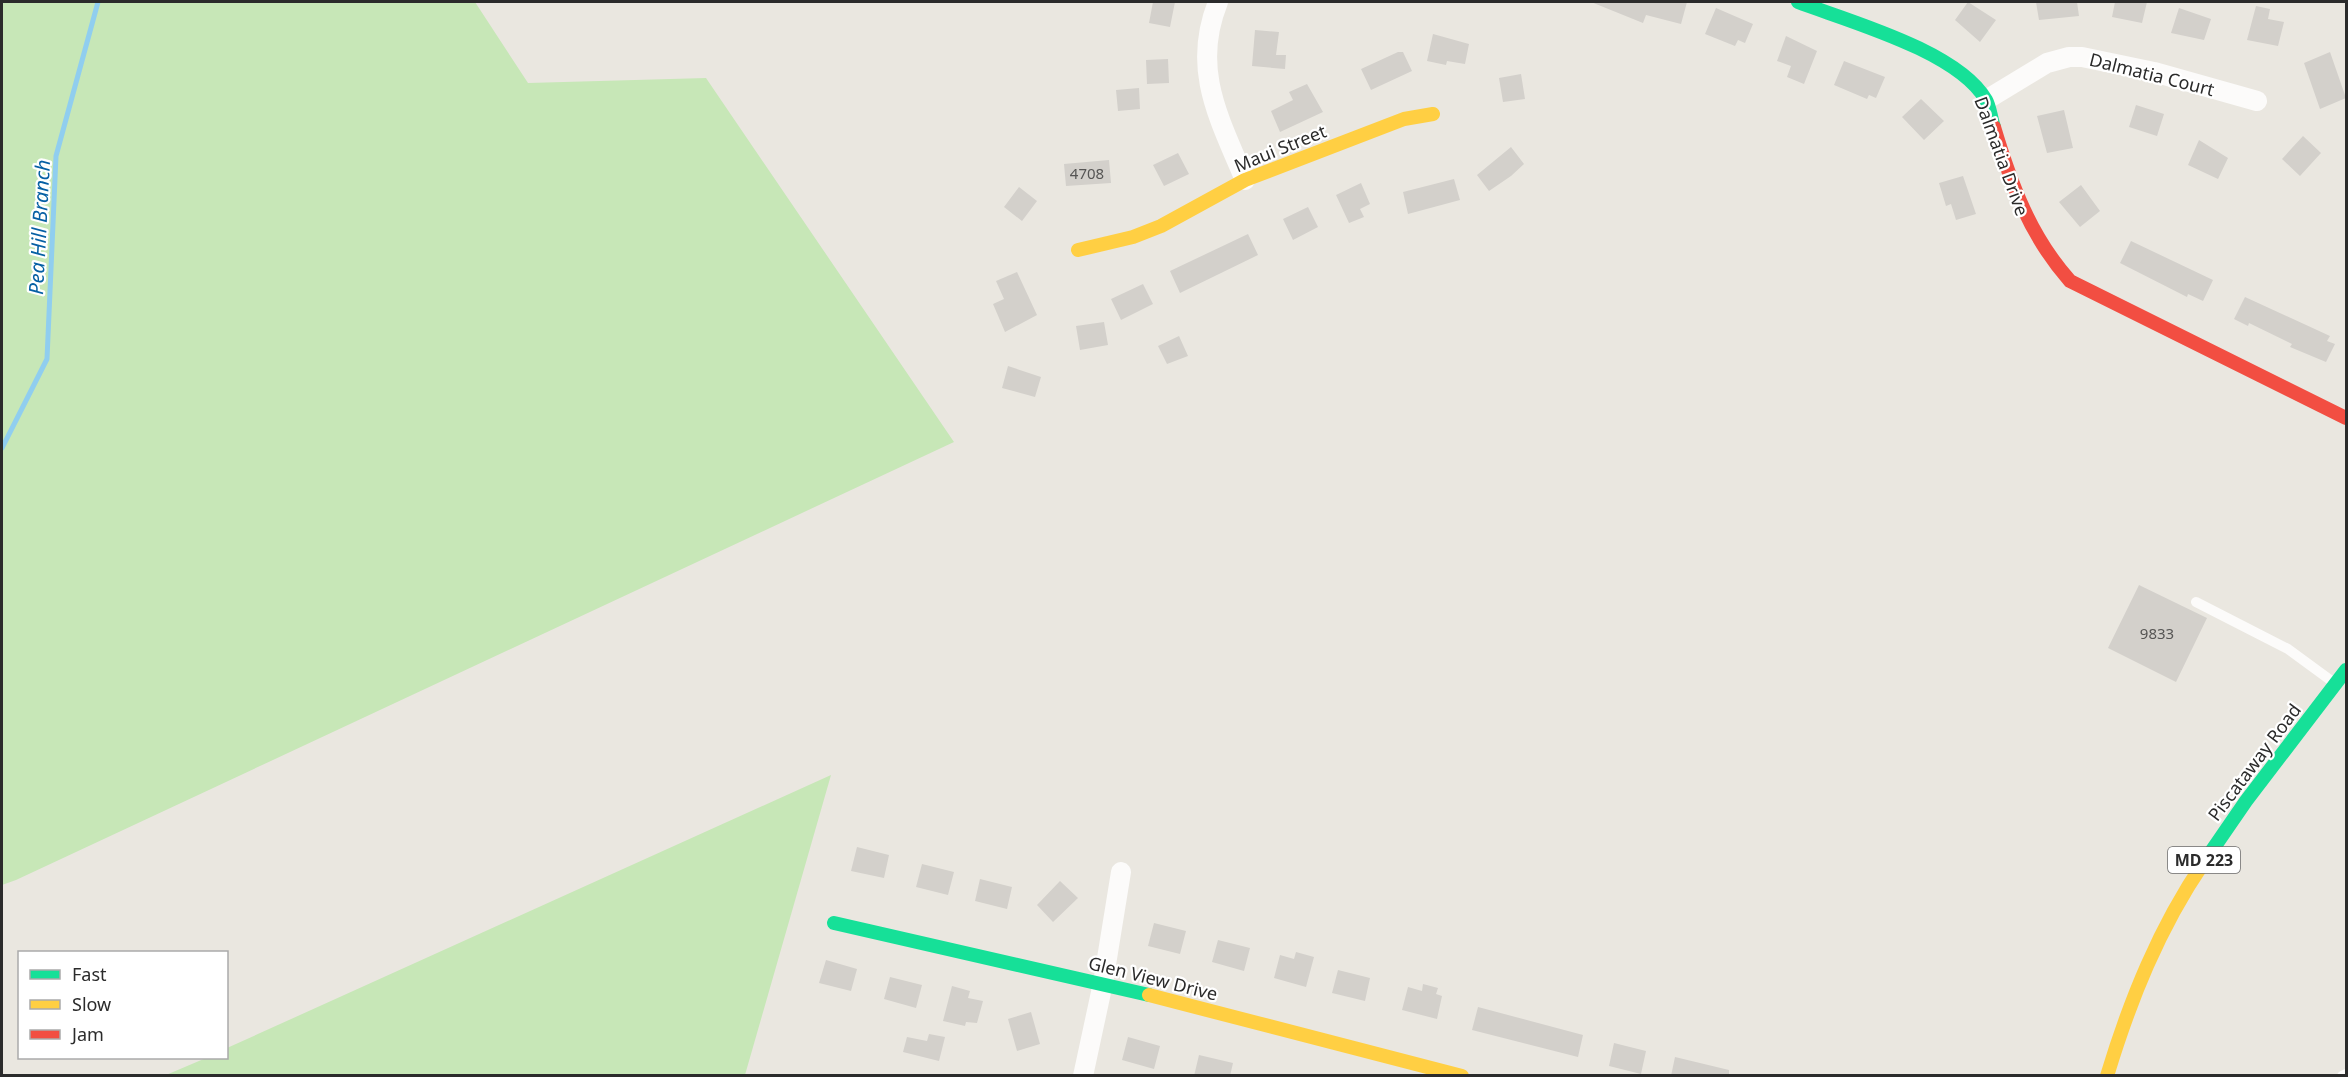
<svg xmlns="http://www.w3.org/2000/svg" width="2348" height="1077" viewBox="0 0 2348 1077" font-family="'Noto Sans',sans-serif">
<rect width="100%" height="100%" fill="#eae7e0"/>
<!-- green -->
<path fill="#c7e7b7" d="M2,2H475L528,83L706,78L954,442L16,880L2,885Z
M831,775L745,1075H166L206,1058H226L227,1048Z"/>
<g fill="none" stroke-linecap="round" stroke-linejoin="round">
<!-- stream -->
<path stroke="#90ceef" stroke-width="5" d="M2,448L47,359L56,156L98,2"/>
</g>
<!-- building -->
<path fill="#d3d0cb" d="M1153,2H1175L1170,27L1149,23Z
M1591,2H1687L1681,24L1646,15L1643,23Z
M1968,2L1996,20L1980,42L1955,20Z
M2036,2H2077L2079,16L2039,20Z
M2115,2H2147L2142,23L2112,17Z
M2256,6L2270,9L2268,19L2284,22L2278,46L2247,40Z
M1716,8L1753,24L1745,43L1738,40L1735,46L1705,34Z
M2179,8L2211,19L2204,40L2171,33Z
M1255,30L1279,32L1276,55H1286L1285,69L1252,66Z
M1433,34L1469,44L1465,64L1447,61L1446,65L1427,61Z
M1786,36L1817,51L1804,84L1787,77L1791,66L1777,61Z
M1398,52H1403L1412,71L1371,90L1361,69Z
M2330,52L2346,98L2320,109L2304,63Z
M1168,59L1169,83L1147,84L1146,60Z
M1844,61L1885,77L1876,98L1869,95L1867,99L1834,85Z
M1521,74L1525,99L1503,102L1499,78Z
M1307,84L1323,112L1280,132L1271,111L1293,100L1289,92Z
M1139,88L1140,109L1118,111L1116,90Z
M1921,99L1944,121L1924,140L1902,117Z
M2136,105L2164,114L2157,136L2129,127Z
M2064,110L2073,148L2047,153L2037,116Z
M2303,136L2321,153L2300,176L2282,159Z
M2199,140L2228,158L2218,179L2188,165Z
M1511,147L1524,164L1511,176L1489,191L1477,175Z
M1178,153L1189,174L1164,186L1153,165Z
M1109,160L1111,183L1066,186L1064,164Z
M1963,176L1976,214L1956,220L1951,204L1946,206L1939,183Z
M1454,179L1460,200L1408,214L1403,192Z
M1361,183L1370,204L1360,209L1364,217L1349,223L1336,195Z
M2081,185L2100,211L2080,227L2059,202Z
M1019,187L1037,201L1022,221L1004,207Z
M1308,207L1318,227L1293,240L1283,219Z
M1248,234L1258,255L1180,293L1170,271Z
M2131,241L2213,280L2203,301L2188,294L2187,297L2120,263Z
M1017,272L1037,315L1005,332L993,304L1004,299L996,281Z
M1143,284L1153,304L1121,320L1111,299Z
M2245,297L2330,336L2327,341L2335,344L2326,362L2290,347L2292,344L2249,323L2248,326L2234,319Z
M1104,322L1108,345L1080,350L1076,326Z
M1179,336L1188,356L1167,364L1158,346Z
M1008,366L1041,377L1035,397L1002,388Z
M2139,585L2207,618L2176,682L2108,648Z
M857,847L889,855L884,878L851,871Z
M922,864L954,872L948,895L916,887Z
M980,879L1012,887L1007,909L975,901Z
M1060,881L1078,898L1053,922L1037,905Z
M1154,923L1186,931L1180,954L1148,946Z
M1218,940L1250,948L1244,971L1212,962Z
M1296,952L1314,957L1306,987L1274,978L1280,955L1294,959Z
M826,960L857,969L851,991L819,983Z
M1338,970L1370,978L1365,1001L1332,993Z
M890,977L922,985L916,1008L884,999Z
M1423,984L1438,988L1436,994L1442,996L1437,1019L1402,1010L1408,987L1422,991Z
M952,986L970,991L968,998L983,1001L977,1023L966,1022L965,1026L943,1021Z
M1478,1007L1583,1035L1578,1057L1472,1030Z
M1031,1012L1040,1044L1017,1051L1008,1019Z
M929,1034L945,1037L939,1061L903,1052L907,1037L927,1041Z
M1128,1037L1160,1046L1154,1069L1122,1060Z
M1614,1043L1646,1051L1641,1074L1609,1066Z
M1199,1055L1233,1063L1230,1076H1194Z
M1675,1057L1729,1070V1076H1671Z"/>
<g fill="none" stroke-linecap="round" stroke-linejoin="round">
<!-- lane -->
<path stroke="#fcfbfa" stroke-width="10" d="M2196,602L2288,649L2333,682
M2342,1076L2346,1074"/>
<!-- street -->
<path stroke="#fcfbfa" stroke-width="20" d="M1218,2C1191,69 1219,118 1245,180
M1986,100L2047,63L2069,57H2082L2154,72L2257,101
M1083,1076L1103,983L1121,872"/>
<!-- fast -->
<path stroke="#16e098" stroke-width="14" d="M1798,2C1848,21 1958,51 1986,100C1990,107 1991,119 1994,127
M2204,862L2246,801L2346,670
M834,923L1149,995"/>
<!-- slow -->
<path stroke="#ffcf43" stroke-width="14" d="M1078,250L1133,237L1161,226L1245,180L1404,119L1433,114
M1149,995L1462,1076
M2107,1076C2130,1000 2159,928 2204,862"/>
<!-- jam -->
<path stroke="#f24e42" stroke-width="14" d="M1994,127C2011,184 2030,236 2070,281L2346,418"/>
</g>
<g text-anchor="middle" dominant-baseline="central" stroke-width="4.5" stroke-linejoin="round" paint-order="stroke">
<!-- number labels -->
<g font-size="15" fill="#565554">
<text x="1087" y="173">4708</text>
<text x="2157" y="633">9833</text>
</g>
<!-- shield labels -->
<rect fill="#fff" stroke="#6b6b6b" stroke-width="1.5" x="2168" y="847" width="72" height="26" rx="4.5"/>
<g font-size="16" font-weight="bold" fill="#2b2b2b">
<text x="2204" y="860">MD 223</text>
</g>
<!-- street labels -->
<g font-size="18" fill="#2b2b2b" stroke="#fff">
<text transform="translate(2152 74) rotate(14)">Dalmatia Court</text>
<text transform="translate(1280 148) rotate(-22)">Maui Street</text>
<text transform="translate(2002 156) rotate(70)">Dalmatia Drive</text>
<text transform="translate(2254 762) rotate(-53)">Piscataway Road</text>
<text transform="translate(1153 978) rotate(14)">Glen View Drive</text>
</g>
<!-- water labels -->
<g font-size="20" font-style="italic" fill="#0660a4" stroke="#fff">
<text transform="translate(39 227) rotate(-87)">Pea Hill Branch</text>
</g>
</g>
<!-- border -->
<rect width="2348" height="1077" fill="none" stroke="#2b2b2b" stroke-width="6"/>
<!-- legend -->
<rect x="18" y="951" width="210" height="108" fill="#ffffff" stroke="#aaaaaa" stroke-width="1.5"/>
<rect x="30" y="970" width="30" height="9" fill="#16e098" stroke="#aaaaaa" stroke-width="1.5"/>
<text x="72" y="981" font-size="18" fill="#2b2b2b">Fast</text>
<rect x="30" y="1000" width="30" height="9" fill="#ffcf43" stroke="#aaaaaa" stroke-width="1.5"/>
<text x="72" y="1011" font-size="18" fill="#2b2b2b">Slow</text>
<rect x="30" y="1030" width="30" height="9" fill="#f24e42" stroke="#aaaaaa" stroke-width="1.5"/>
<text x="72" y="1041" font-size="18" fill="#2b2b2b">Jam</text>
</svg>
